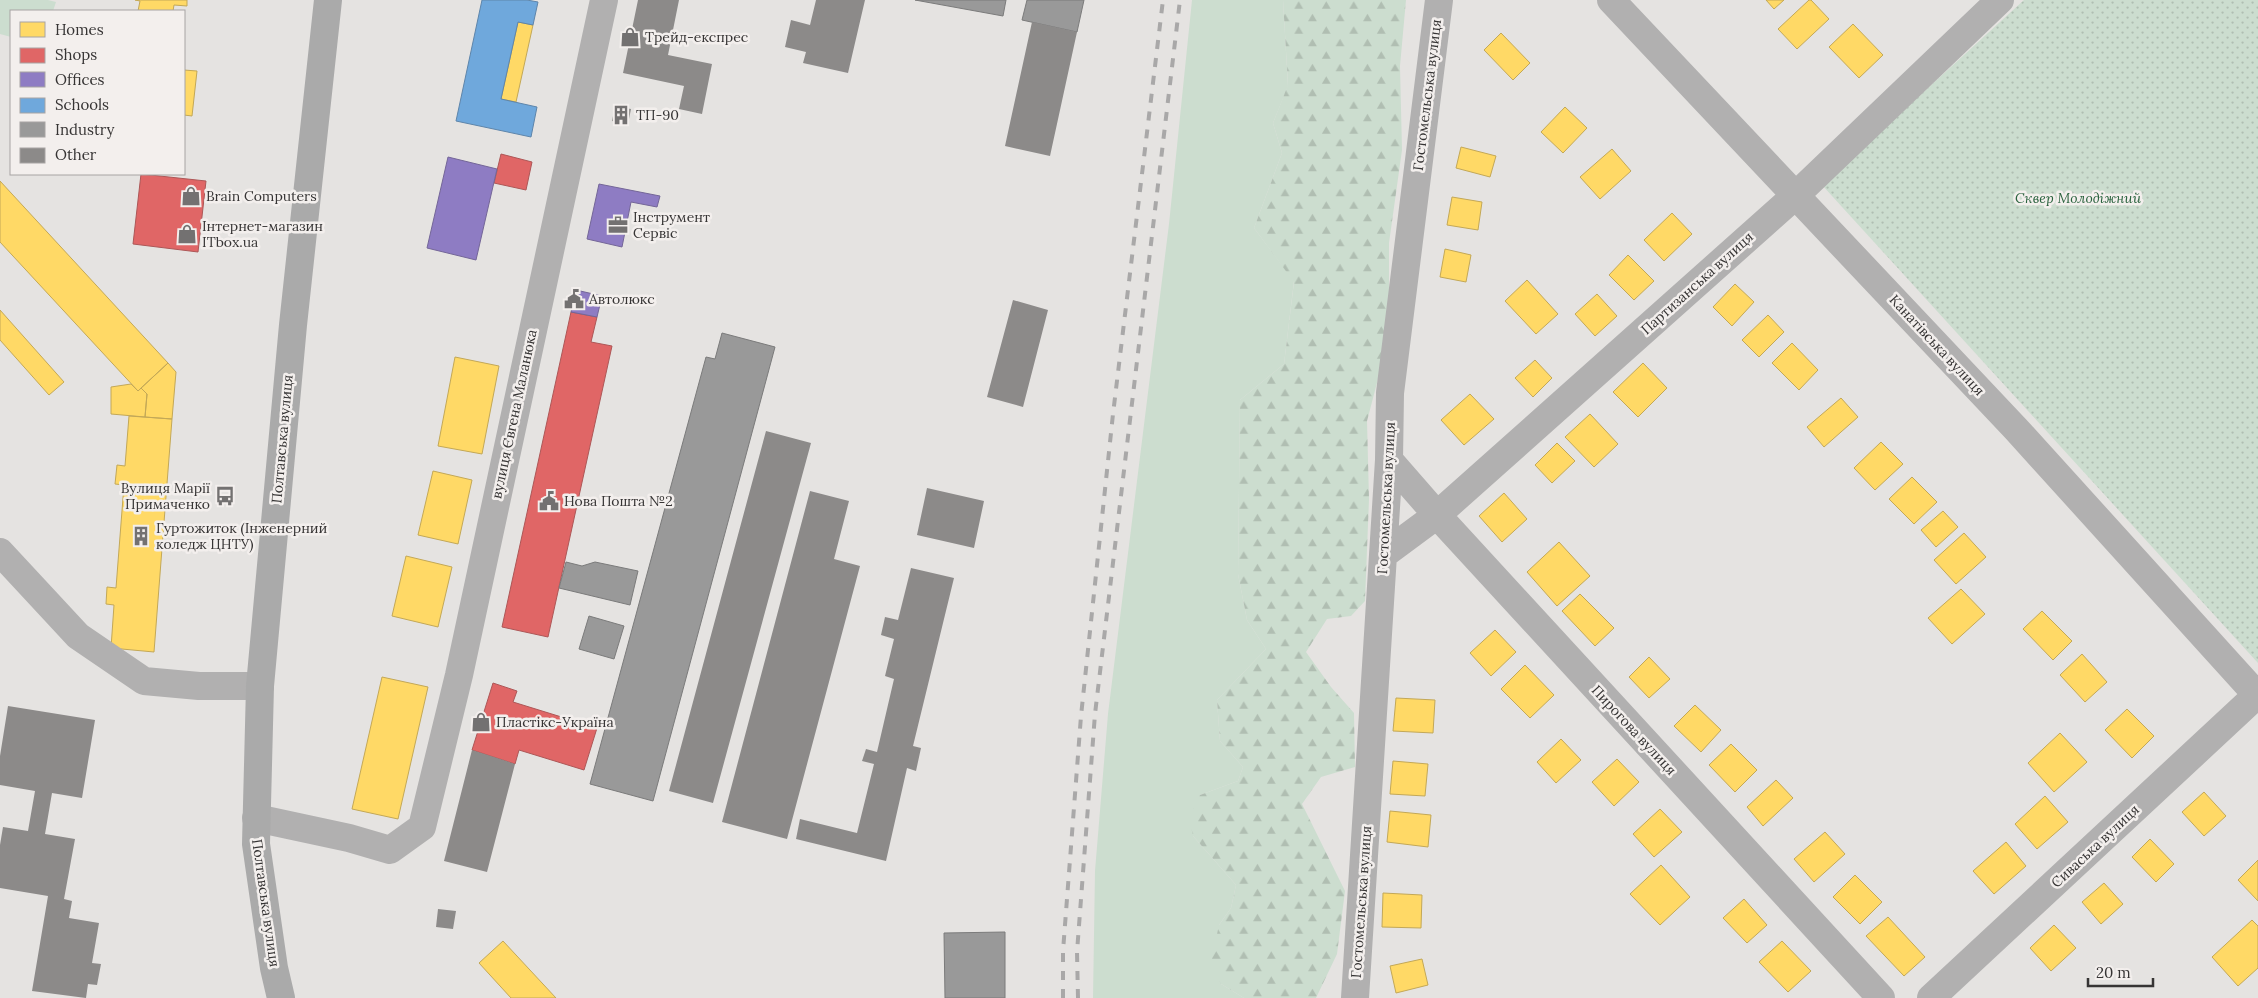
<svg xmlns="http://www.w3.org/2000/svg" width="2258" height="998" viewBox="0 0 2258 998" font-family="Lora,serif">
<defs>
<pattern id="forest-firs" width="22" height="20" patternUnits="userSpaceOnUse" patternTransform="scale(1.25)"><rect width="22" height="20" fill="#ccddcf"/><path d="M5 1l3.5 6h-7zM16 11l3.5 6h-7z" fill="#b0beb2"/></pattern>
<pattern id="park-dots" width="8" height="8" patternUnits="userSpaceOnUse" patternTransform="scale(1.25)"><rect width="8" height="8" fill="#ccddcf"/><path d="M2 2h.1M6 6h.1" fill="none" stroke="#b0beb2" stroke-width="1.8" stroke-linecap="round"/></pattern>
</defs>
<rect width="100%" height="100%" fill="#e5e3e1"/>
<!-- green -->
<path fill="#ccddcf" d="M0,0H48L56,2L53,11H11V37L0,34Z
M1192,0H1283L1288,86L1273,123L1282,153L1254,228L1294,281L1284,364L1240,400L1238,574L1247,620L1266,649L1217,700L1220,741L1243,767L1238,781L1200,795L1193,836L1236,885L1231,908L1219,925L1221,984L1244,998H1093L1095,871L1108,714L1169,224Z"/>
<!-- forest -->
<path fill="url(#forest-firs)" d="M1283,0H1406L1400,66L1402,150L1389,243V337L1367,421L1369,499L1365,601L1351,616L1327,619L1306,652L1331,687L1354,713L1355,767L1321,777L1302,804L1345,891L1337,954L1316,998H1244L1221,984L1211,962L1219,925L1231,908L1236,885L1193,836L1189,818L1200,795L1238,781L1243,767L1220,741L1217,700L1266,649L1247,620L1238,574L1240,400L1284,364L1294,282L1254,228L1282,153L1273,123L1288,85Z"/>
<!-- park -->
<path fill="url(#park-dots)" d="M2024,0H2258V663L1822,185Z"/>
<!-- homes -->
<path fill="#ffd966" stroke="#c3a857" d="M135,0H187V6L174,5L173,11H138L140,1Z
M1766,0H1784L1774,9Z
M1809,0H1811L1829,19L1797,49L1778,29Z
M518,22L533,25L516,102L501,99Z
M1853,24L1883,55L1859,78L1829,47Z
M1501,33L1530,63L1513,80L1484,50Z
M184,70L197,71L192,116L184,115Z
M1565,107L1587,128L1563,153L1541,132Z
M1461,147L1496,156L1490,177L1456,168Z
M1612,149L1631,171L1600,199L1580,177Z
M0,181L168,363L138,391L0,242Z
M1452,197L1482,202L1478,230L1447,225Z
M1672,213L1692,234L1664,261L1644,240Z
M1445,249L1471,255L1466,282L1440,277Z
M1628,255L1654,281L1634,300L1609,275Z
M1527,280L1558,314L1536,334L1505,301Z
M1735,284L1754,302L1732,326L1713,307Z
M1597,294L1617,316L1595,336L1575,314Z
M0,310L64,382L49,395L0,340Z
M1768,315L1784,332L1759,357L1742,340Z
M1792,343L1818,370L1799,390L1772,363Z
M455,357L499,366L482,454L438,446Z
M1535,360L1552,378L1533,397L1515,378Z
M168,363L176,372L172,419L145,417L147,394L141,388Z
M1643,363L1667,388L1638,417L1613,392Z
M131,384L138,391L141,388L147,394L145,417L111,414V387Z
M1470,394L1494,419L1464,445L1441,420Z
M1841,398L1858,417L1824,447L1807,427Z
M1590,414L1618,444L1594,467L1565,437Z
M129,416L172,419L154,652L111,648L114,605L106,604L107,587L116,588L124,485L115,484L117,465L125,466Z
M1881,442L1903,464L1875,490L1854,468Z
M1557,443L1575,461L1552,483L1535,465Z
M433,471L472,480L458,544L418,535Z
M1912,477L1937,502L1914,524L1889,499Z
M1504,493L1527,519L1502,542L1479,516Z
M1943,511L1958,527L1936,547L1921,530Z
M1964,533L1986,557L1956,584L1934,560Z
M1559,542L1590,576L1557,606L1527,572Z
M406,556L452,567L438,627L392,616Z
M1961,589L1985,614L1952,644L1928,618Z
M1580,594L1614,628L1595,646L1562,611Z
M2042,611L2072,641L2053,660L2023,629Z
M1495,630L1516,652L1491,676L1470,653Z
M2082,654L2107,682L2085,702L2060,675Z
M1649,657L1670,679L1649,698L1629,677Z
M1525,665L1554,695L1530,718L1501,689Z
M382,677L428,687L398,819L352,809Z
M1396,698L1435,700L1433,733L1393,731Z
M1695,705L1721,730L1701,752L1674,726Z
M2127,709L2154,736L2132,758L2105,730Z
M2060,733L2087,762L2054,792L2028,763Z
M1561,739L1581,760L1556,783L1537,762Z
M1731,744L1757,770L1735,792L1709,765Z
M1617,759L1639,782L1614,806L1592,782Z
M1393,761L1428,764L1425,796L1390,794Z
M1776,780L1793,798L1763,826L1747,807Z
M2204,792L2226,816L2204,836L2182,812Z
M2045,796L2068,822L2037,849L2015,824Z
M1660,809L1682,832L1654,857L1633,834Z
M1390,811L1431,815L1428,847L1387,842Z
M1825,832L1845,854L1814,882L1794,859Z
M2150,839L2174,864L2156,882L2132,857Z
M2006,842L2026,866L1994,894L1973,871Z
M2258,860V901L2238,880Z
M1661,865L1690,897L1660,925L1630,894Z
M1855,875L1882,902L1860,924L1833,897Z
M2104,883L2123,904L2101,924L2082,902Z
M1383,893L1422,895L1421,928L1382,927Z
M1744,899L1767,925L1747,943L1723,918Z
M1888,917L1925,957L1904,976L1866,936Z
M2252,920L2258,926V968L2238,986L2212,957Z
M2054,925L2076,948L2051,971L2030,948Z
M503,941L556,998H511L479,963Z
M1782,941L1811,971L1788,992L1759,962Z
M1422,959L1428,985L1396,993L1390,966Z"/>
<!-- shops -->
<path fill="#e06666" stroke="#ad5757" d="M501,154L532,162L526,190L494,183Z
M141,174L206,181L198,252L133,244Z
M571,312L597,317L591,342L612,346L548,637L502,627Z
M493,683L517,691L513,702L597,728L584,770L519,750L515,764L472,750Z"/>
<!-- offices -->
<path fill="#8e7cc3" stroke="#746698" d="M448,157L497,169L476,260L427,248Z
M599,184L660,196L657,207L631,202L622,247L587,239Z
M576,290L602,296L597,317L571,312Z"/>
<!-- schools -->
<path fill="#6fa8dc" stroke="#5e85aa" d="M482,0H527L538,2L533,25L518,22L501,99L537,107L531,137L456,121Z"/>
<!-- industry -->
<path fill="#999" stroke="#7b7b7b" d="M915,0H1006L1003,16Z
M1027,0H1084L1077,32L1022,20Z
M722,333L775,347L653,801L590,784L706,357L715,359Z
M566,562L582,566L595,562L638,571L630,605L559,588Z
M589,616L624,626L614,659L579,649Z
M1005,932V998H945L944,933Z"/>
<!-- building -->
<path fill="#8c8a89" d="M638,0H679L668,55L712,64L702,114L679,109L684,86L623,73Z
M816,0H865L848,73L803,63L806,52L785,47L791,20L810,25Z
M1032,22L1077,32L1050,156L1005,146Z
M615,106L631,109L628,124L612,121Z
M1013,300L1048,310L1023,407L987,397Z
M766,431L811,443L713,803L669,791Z
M927,488L984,501L974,548L917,535Z
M810,491L849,501L834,559L860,566L787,839L722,822Z
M911,568L954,578L913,746L921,748L916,771L907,768L886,861L796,839L800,819L857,833L874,764L862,761L866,749L877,752L894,679L885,676L894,639L881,635L885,617L898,620Z
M8,706L95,720L82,798L52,793L45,834L75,839L64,899L72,901L69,918L99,923L92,963L101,964L97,985L88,984L86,998L32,991L48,896L0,888V845L3,827L28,831L35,791L0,785V756Z
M472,750L515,764L487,872L444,861Z
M438,909L456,911L453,929L436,927Z"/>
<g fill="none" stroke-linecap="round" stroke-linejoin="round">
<!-- minor -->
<path stroke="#b1b0b0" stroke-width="28" d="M1611,0L2016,429L2258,696
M1389,460L1437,515L1881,998
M0,552L78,636L144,681L199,686H260
M1383,555L1437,515L1796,195L2000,0
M256,818L349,838L390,850L422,827L459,675L604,0
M1355,998L1389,460L1390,393L1439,0
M1931,998L2258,694"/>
<!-- major -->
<path stroke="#aaa" stroke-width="28" d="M281,998L274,968L256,844L260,686L293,325L328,0"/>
<!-- rail -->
<path stroke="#a9a8a8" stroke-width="4" stroke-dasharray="9 9" stroke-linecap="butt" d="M1063,998V951L1081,716L1113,414L1163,0
M1078,998L1077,952L1095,714L1180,0"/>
</g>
<!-- icons -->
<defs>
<symbol id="shop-bare" viewBox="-9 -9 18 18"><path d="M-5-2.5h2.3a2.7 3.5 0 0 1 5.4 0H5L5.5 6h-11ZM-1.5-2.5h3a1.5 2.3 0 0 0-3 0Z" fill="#737171" stroke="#f3efed" stroke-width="2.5" paint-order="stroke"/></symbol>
<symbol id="building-bare" viewBox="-9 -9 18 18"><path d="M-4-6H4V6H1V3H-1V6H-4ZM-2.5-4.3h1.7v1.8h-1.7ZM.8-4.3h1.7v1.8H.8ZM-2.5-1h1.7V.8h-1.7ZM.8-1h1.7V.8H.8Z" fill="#737171" stroke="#f3efed" stroke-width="2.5" paint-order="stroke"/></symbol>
<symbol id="office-bare" viewBox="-9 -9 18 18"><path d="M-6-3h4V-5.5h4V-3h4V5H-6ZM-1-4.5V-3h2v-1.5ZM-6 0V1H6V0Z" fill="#737171" stroke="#f3efed" stroke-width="2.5" paint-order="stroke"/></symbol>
<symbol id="civic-bare" viewBox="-9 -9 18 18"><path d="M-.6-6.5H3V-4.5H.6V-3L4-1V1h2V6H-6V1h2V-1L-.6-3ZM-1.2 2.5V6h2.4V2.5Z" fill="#737171" stroke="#f3efed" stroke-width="2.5" paint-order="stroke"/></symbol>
<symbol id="bus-bare" viewBox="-9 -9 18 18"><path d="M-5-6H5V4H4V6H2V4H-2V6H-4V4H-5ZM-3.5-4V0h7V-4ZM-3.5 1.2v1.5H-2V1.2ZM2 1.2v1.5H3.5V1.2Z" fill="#737171" stroke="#f3efed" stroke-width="2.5" paint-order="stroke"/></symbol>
</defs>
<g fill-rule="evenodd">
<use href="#shop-bare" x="616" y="23" width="28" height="28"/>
<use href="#building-bare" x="607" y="101" width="28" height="28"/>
<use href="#shop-bare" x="177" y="182" width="28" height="28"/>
<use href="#office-bare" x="604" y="211" width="28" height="28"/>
<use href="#shop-bare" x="173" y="220" width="28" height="28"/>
<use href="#civic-bare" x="560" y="285" width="28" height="28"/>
<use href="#bus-bare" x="211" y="482" width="28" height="28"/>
<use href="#civic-bare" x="535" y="487" width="28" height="28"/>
<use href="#building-bare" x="127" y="522" width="28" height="28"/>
<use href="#shop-bare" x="467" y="708" width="28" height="28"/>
</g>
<g text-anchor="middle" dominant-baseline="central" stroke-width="5" stroke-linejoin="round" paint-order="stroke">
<!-- poi labels -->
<g font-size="14" fill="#363434" stroke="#f3efed" text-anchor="start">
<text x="645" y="37">Трейд-експрес</text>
<text x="636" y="115">ТП-90</text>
<text x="206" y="196">Brain Computers</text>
<text x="633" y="217">Інструмент<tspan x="633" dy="16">Сервіс</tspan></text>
<text x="202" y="226">Інтернет-магазин<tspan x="202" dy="16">ITbox.ua</tspan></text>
<text x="589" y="299">Автолюкс</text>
<text x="210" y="488" text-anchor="end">Вулиця Марії<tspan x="210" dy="16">Примаченко</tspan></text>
<text x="564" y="501">Нова Пошта №2</text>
<text x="156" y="528">Гуртожиток (Інженерний<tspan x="156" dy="16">коледж ЦНТУ)</tspan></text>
<text x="496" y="722">Пластікс-Україна</text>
</g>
<!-- street labels -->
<g font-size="14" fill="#363434" stroke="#f3efed">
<text transform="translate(1427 95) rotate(-83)">Гостомельська вулиця</text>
<text transform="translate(1697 283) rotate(-42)">Партизанська вулиця</text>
<text transform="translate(1937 345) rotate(47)">Канатівська вулиця</text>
<text transform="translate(514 414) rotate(-78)">вулиця Євгена Маланюка</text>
<text transform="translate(282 439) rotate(-85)">Полтавська вулиця</text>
<text transform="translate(1386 498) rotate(-87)">Гостомельська вулиця</text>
<text transform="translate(1634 730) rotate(47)">Пирогова вулиця</text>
<text transform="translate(2095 846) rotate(-43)">Сиваська вулиця</text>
<text transform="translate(1361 902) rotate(-86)">Гостомельська вулиця</text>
<text transform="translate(266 903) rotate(82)">Полтавська вулиця</text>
</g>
<!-- park labels -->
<g font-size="14" font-style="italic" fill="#29623d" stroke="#f3efed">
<text x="2078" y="198">Сквер Молодіжний</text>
</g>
</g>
<!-- legend -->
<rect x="10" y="10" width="175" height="165" fill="#f3efed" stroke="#a7a4a3"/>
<rect x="20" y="22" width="25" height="15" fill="#ffd966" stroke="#a7a4a3"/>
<text x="55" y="35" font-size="15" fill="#363434">Homes</text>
<rect x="20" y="48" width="25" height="15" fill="#e06666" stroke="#a7a4a3"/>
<text x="55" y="60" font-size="15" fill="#363434">Shops</text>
<rect x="20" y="72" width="25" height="15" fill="#8e7cc3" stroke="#a7a4a3"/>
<text x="55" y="85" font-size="15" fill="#363434">Offices</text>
<rect x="20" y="98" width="25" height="15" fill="#6fa8dc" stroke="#a7a4a3"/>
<text x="55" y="110" font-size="15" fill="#363434">Schools</text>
<rect x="20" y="122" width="25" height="15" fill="#999999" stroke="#a7a4a3"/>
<text x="55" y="135" font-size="15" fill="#363434">Industry</text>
<rect x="20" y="148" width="25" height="15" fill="#8c8a89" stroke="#a7a4a3"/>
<text x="55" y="160" font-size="15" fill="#363434">Other</text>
<!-- scale -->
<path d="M2088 978v8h65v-8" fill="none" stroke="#363434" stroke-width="2.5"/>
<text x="2096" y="978" font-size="15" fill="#363434" stroke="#f3efed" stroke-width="4" paint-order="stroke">20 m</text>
</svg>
